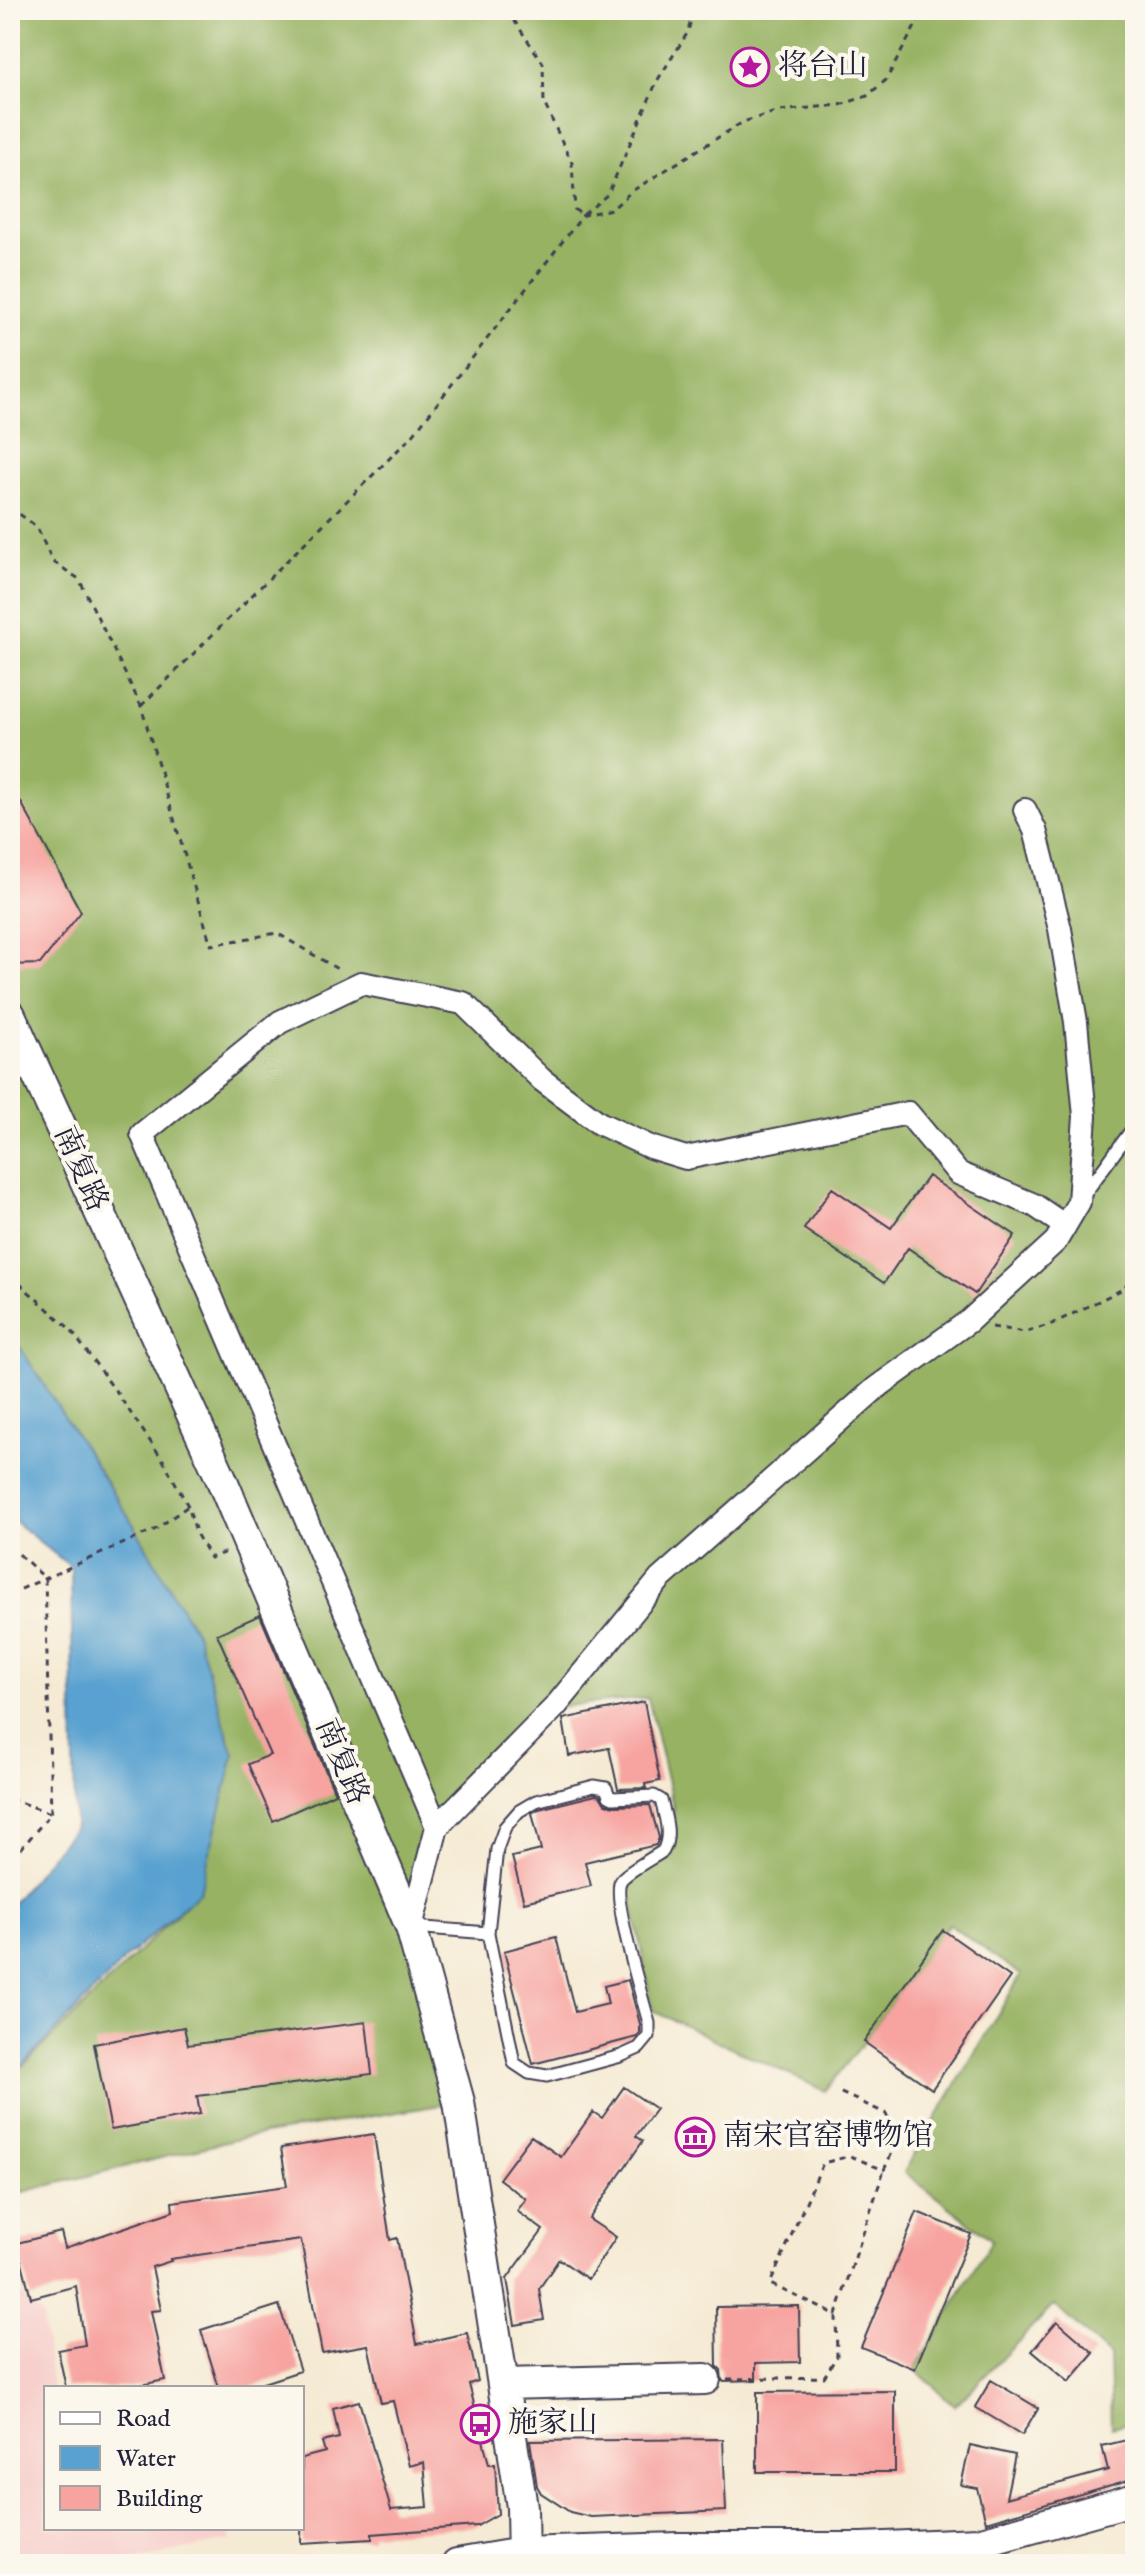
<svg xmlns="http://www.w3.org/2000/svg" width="1145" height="2574" viewBox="0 0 1145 2574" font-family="'IM FELL English','Noto Serif SC',serif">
<rect width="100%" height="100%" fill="#fbf7ec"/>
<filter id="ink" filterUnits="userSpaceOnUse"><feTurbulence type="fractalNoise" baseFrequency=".0125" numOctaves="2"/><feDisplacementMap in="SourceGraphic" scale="16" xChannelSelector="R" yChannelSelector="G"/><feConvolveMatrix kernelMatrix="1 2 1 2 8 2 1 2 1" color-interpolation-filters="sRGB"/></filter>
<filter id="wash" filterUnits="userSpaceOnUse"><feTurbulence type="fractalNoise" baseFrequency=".006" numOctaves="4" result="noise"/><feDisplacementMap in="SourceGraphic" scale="32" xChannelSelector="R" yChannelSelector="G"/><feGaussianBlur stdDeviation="1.8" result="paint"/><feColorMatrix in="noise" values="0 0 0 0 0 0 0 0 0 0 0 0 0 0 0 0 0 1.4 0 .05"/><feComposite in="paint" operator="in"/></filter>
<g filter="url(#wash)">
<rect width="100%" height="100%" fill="#f5ead3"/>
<!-- built -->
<path fill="#f7d0cd" d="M10,2256L14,2286L42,2316L52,2388H46V2528H228L231,2540L118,2564H10Z"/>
<!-- forest -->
<path fill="#97b263" stroke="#5c6a4f" stroke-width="2" d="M10,10H1135V2422L1111,2427L1109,2355L1054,2305L955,2406L915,2369L992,2240L904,2172L1021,1975L949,1924L864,2042L825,2091L653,2011L628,1881L660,1844L674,1810L648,1698L555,1707L437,1827L411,1927L459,2102L246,2137L10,2195V2079L199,1892L197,1635L133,1524L10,1332Z"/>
<!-- water -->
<path fill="#59a1d0" stroke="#3e6286" stroke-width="2" d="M10,1332L133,1524L197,1635L234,1755L200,1892L126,1958L10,2078V1906L75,1827L71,1567L10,1518Z"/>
<g id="blocks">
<!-- building -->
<path fill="#f7a4a1" d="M10,782L81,912L40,964L10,965Z
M928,1176L1015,1235L975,1294L908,1248L884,1283L804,1229L832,1188L891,1228Z
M260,1615L335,1793L273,1821L248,1764L270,1755L217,1634Z
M644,1702L660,1781L645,1784L646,1788L618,1789L609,1748L569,1756L563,1719Z
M596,1795L600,1796L605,1804L613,1806L650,1805L659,1838L656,1845L585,1862L591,1886L524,1902L512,1857L541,1850L532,1813L539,1809Z
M943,1930L1010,1977L932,2089L864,2042Z
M556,1937L575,2012L608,2004L604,1986L628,1980L640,2024V2033L637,2037L533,2064L504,1951Z
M366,2022L372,2074L197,2096L200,2114L111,2130L94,2044L184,2027L188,2045Z
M624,2087L656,2109L636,2136L643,2141L589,2219L616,2237L588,2279L559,2259L539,2289L544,2320L515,2325L507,2279L543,2230L517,2211L526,2199L499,2179L531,2136L561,2157L593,2112L602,2118Z
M374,2134L390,2240L397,2238L417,2344L467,2333L478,2381L469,2384L489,2464H495L498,2514L477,2526L372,2534V2539L301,2543L302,2458L325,2452L322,2442L339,2438L333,2408L359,2401L391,2510L428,2507L424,2462L409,2466L393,2401L381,2403L368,2345L322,2353L301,2240L170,2259L171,2261L152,2267L161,2310L151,2311L165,2380L126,2388H66L58,2350L85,2345L76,2286L31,2298L17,2243L61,2232L65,2248L173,2211L172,2202L287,2186L281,2148Z
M917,2212L971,2234L915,2369L861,2347Z
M279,2305L300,2371L248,2388H219L201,2330Z
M799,2306L800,2362L756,2363V2380L722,2381L721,2370L717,2366L716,2307Z
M1057,2321L1094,2353L1069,2382L1032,2351Z
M991,2380L1038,2408L1022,2435L975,2407Z
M895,2391V2472H757V2392Z
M1135,2438V2478L986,2522L977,2488L961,2485L970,2445L1015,2455L1006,2498L1108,2470L1102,2446Z
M723,2439L726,2511L591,2517L570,2512L541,2493L537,2486L530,2441Z"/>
</g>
</g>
<g filter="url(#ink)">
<use href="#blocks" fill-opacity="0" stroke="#424052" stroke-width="2"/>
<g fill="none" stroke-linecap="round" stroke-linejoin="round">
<defs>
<path id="lane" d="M1084,1195L1135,1125
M594,1786L606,1788L609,1796L613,1798L654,1796L661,1800C665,1817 672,1835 663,1851C653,1858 628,1871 621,1880C611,1895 643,2000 649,2023V2036L639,2048L621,2056L547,2076L529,2073L514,2063L488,1933L497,1849L505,1827L519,1811L536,1801Z
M413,1927L488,1933"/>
<path id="street" d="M437,1827L142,1134L280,1022L361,983L463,1003L542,1080L599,1123L650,1147L686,1158L908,1113L958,1173L1034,1205L1065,1226
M411,1927L437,1827L555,1707L660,1579L876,1388L969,1321L1056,1241L1079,1202L1085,1116L1076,1022L1060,929L1035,830L1025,810"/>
<path id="secondary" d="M10,1015L221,1478L411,1927L459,2102L522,2507L523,2564
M503,2384L705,2379
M457,2564L522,2553L678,2548H862L978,2543L1135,2499"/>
</defs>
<!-- lane casing -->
<use href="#lane" stroke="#424052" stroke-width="15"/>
<!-- street casing -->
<use href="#street" stroke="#424052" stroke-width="26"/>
<!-- secondary casing -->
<use href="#secondary" stroke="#424052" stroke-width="34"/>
<!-- path -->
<path stroke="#424052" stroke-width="3" stroke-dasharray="6 6" stroke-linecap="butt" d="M507,10L543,63L544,103L572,163L575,210L583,215L608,194L657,81L688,32L693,10
M10,507L37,527L52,561L79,579L141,706L211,945L277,933L339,970
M141,706L412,436L583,215L612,209L632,191L743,122L779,111L840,105L867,96L886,80L924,10
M10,1275L70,1329L117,1393L163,1460L188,1506L197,1535L210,1558L226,1552
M992,1327L1025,1332L1052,1324L1123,1289L1135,1276
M10,1546L45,1578L51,1813L10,1862
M10,1594L156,1529L188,1506
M10,1799L51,1813
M836,2315L884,2170
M727,2379L824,2377L837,2356L836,2315L770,2284L823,2163L850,2156L884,2170L900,2135L885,2113L839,2092"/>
<!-- lane -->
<use href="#lane" stroke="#fff" stroke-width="11"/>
<!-- street -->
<use href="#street" stroke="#fff" stroke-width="22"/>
<!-- secondary -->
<use href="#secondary" stroke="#fff" stroke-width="30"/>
</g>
</g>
<!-- icons -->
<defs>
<symbol id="sight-ring" viewBox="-11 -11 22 22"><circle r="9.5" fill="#fbf7ec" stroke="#b5179e" stroke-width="1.5"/><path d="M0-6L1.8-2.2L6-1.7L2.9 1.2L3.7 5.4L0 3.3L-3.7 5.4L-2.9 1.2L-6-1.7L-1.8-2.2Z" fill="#b5179e"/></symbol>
<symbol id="museum-ring" viewBox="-11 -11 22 22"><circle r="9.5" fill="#fbf7ec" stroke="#b5179e" stroke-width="1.5"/><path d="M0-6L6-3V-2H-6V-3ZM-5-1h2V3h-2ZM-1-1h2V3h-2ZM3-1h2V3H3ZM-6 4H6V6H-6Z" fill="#b5179e"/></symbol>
<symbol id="bus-ring" viewBox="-11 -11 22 22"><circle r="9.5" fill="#fbf7ec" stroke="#b5179e" stroke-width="1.5"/><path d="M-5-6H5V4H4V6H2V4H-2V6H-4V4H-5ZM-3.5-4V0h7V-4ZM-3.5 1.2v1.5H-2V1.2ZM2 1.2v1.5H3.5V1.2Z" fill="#b5179e"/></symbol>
</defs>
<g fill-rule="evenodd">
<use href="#sight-ring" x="728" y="45" width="44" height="44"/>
<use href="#museum-ring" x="673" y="2115" width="44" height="44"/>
<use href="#bus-ring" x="458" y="2402" width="44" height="44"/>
</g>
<g text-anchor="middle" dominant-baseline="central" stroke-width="8" stroke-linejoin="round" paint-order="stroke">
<!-- poi labels -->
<g font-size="30" fill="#22223b" stroke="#fbf7ec" text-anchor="start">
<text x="778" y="67">将台山</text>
<text x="723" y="2137">南宋官窑博物馆</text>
<text x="508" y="2424">施家山</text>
</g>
<!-- street labels -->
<g font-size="30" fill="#22223b" stroke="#fbf7ec">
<text transform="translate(80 1169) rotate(66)">南复路</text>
<text transform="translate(341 1762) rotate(67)">南复路</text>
</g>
</g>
<!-- margin -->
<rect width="1145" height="2574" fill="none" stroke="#fbf7ec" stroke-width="40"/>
<!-- legend -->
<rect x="44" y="2386" width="260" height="144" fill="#fbf7ec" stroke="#a4a2a5" stroke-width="2"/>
<rect x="60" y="2412" width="40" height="12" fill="#ffffff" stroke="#a4a2a5" stroke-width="2"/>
<text x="116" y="2426" font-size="24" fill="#22223b">Road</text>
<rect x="60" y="2446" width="40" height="24" fill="#59a1d0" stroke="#a4a2a5" stroke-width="2"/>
<text x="116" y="2466" font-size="24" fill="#22223b">Water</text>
<rect x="60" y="2486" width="40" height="24" fill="#f7a4a1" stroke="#a4a2a5" stroke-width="2"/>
<text x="116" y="2506" font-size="24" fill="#22223b">Building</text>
</svg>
